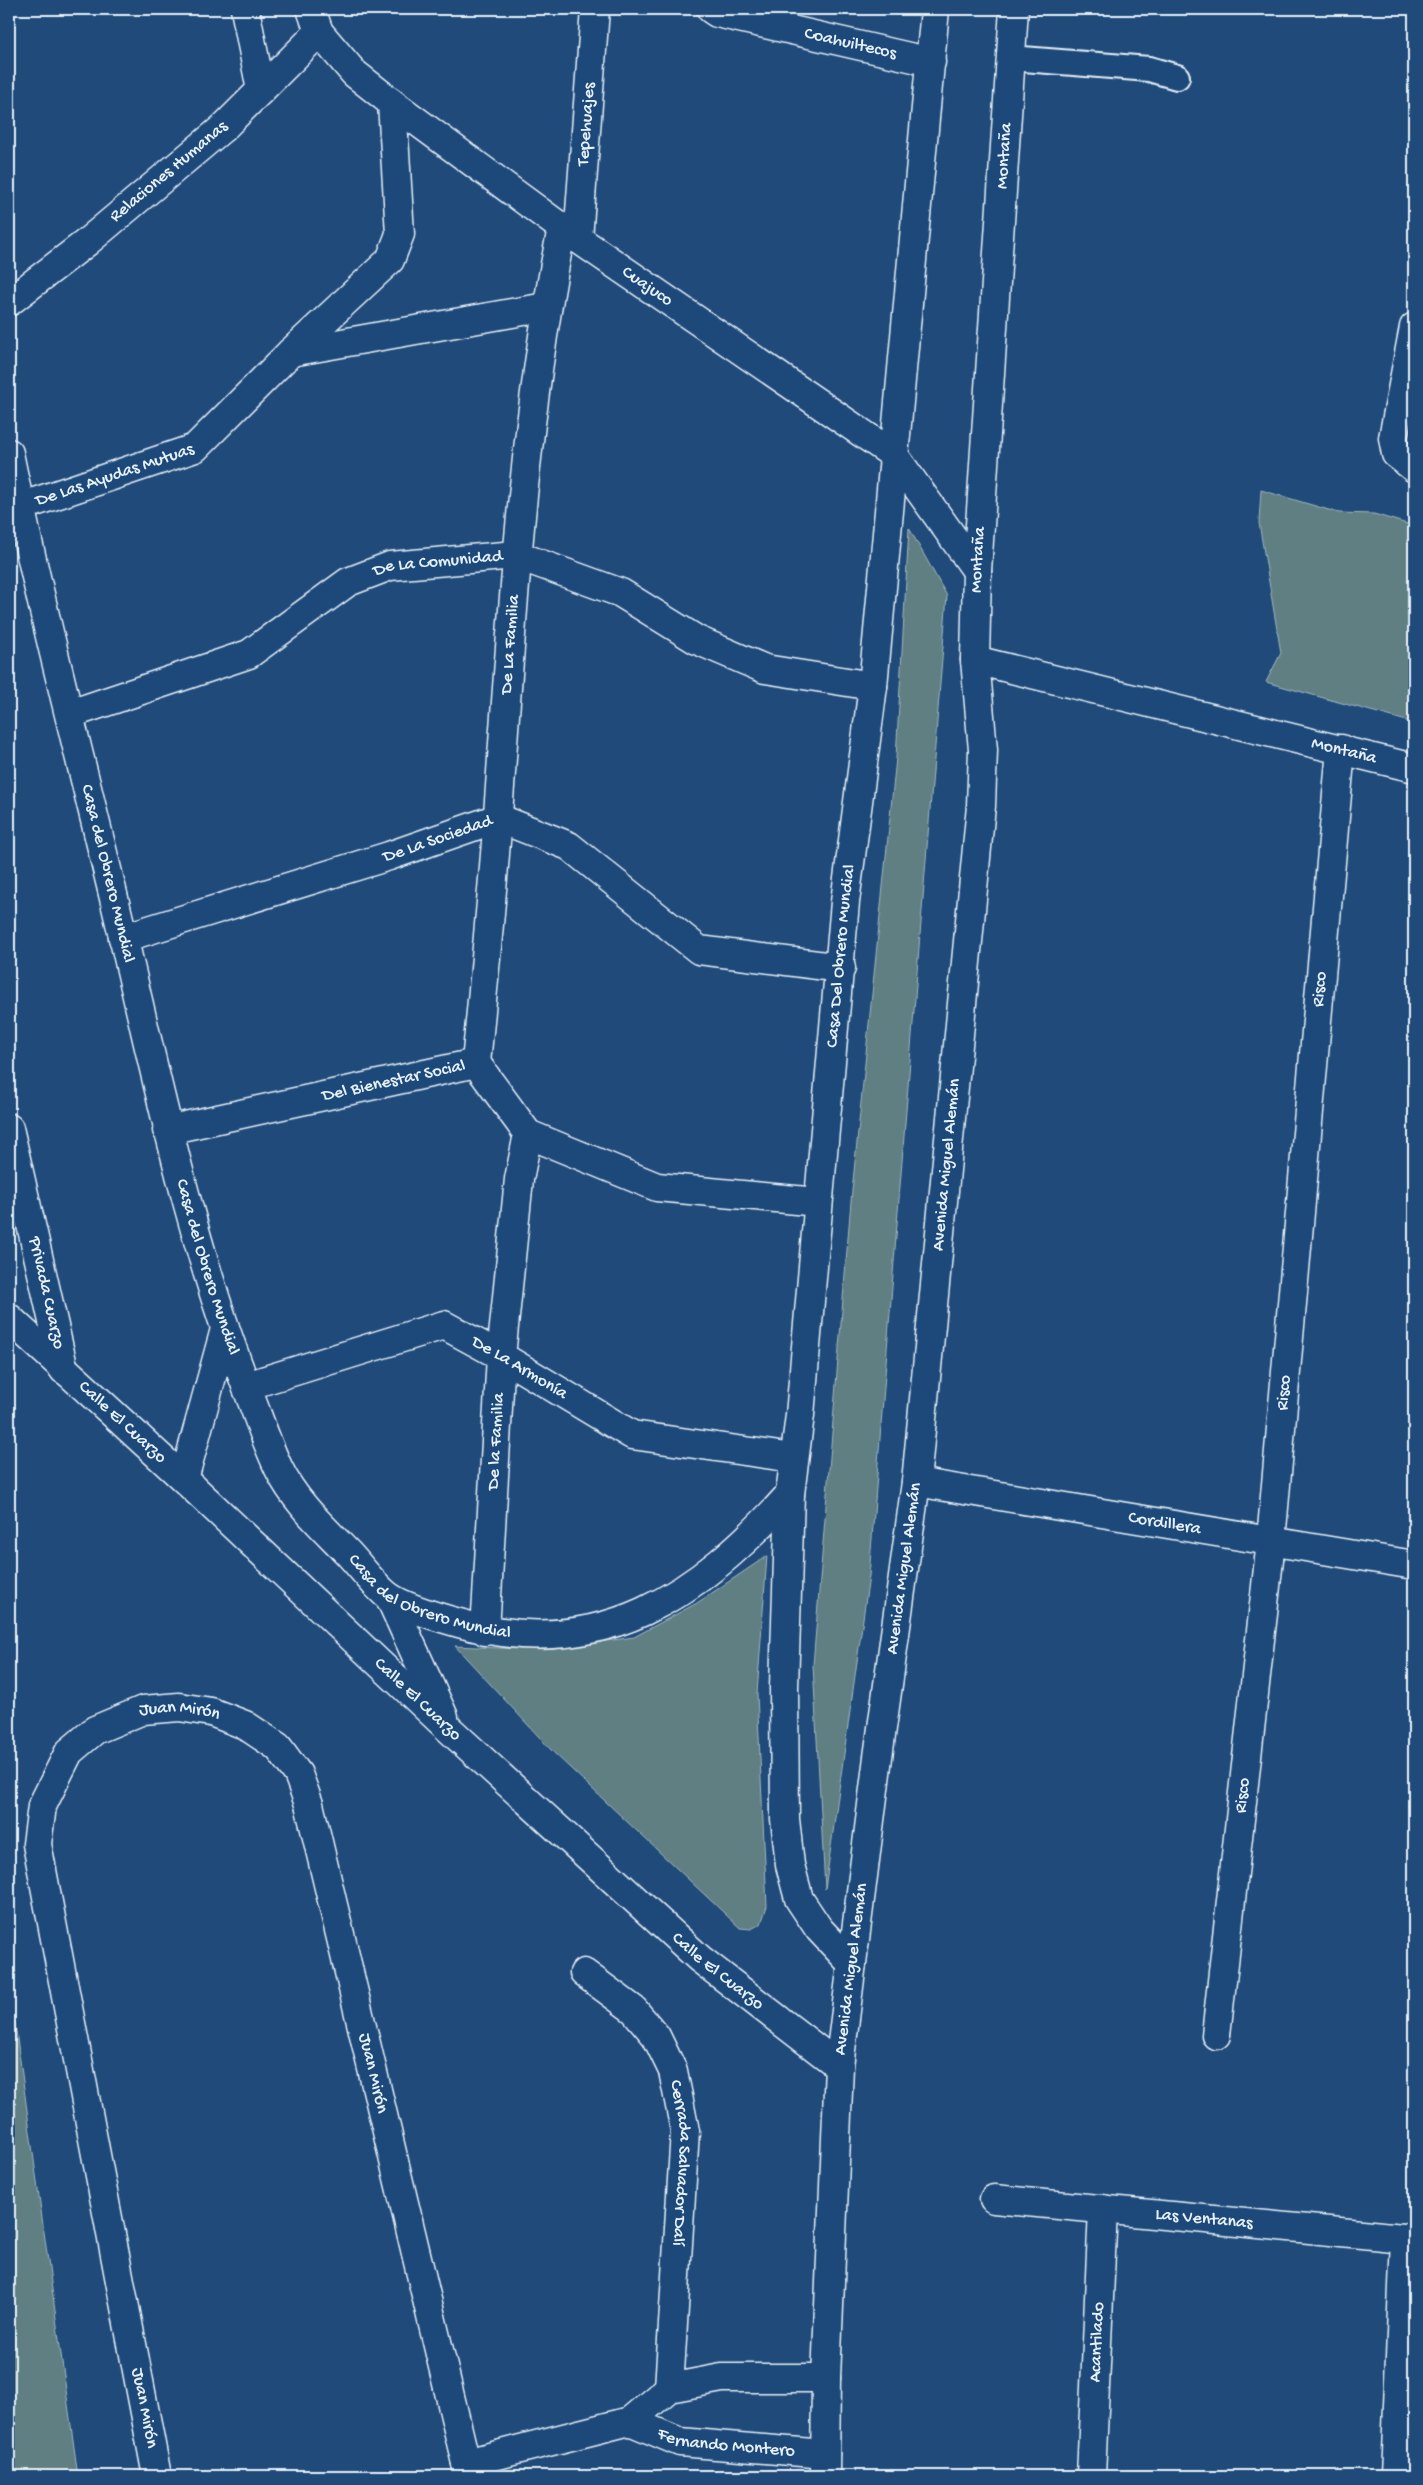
<svg xmlns="http://www.w3.org/2000/svg" width="1423" height="2485" viewBox="0 0 1423 2485" font-family="'Gochi Hand',sans-serif">
<rect width="100%" height="100%" fill="#1f4a7a"/>
<filter id="ink" filterUnits="userSpaceOnUse"><feTurbulence type="fractalNoise" baseFrequency=".02" numOctaves="2"/><feDisplacementMap in="SourceGraphic" scale="10" xChannelSelector="R" yChannelSelector="G"/><feConvolveMatrix kernelMatrix="1 2 1 2 8 2 1 2 1" color-interpolation-filters="sRGB"/></filter>
<g filter="url(#ink)">
<!-- green -->
<path fill="#5f7f83" stroke="#a4b8be" d="M1261,490L1339,513L1374,514L1414,526V723L1266,682L1281,653L1259,523Z
M909,528L947,596L869,1576L825,1889L813,1665L851,1201L896,758Z
M767,1556L757,1694L767,1906L761,1924L751,1929L740,1928L553,1752L455,1646L544,1650L634,1637L697,1603Z
M9,1981L78,2476H9Z"/>
<g fill="none" stroke-linecap="round" stroke-linejoin="round">
<defs>
<path id="service" d="M1010,58L1149,69L1177,77"/>
<g id="pedestrian">
<path d="M245,9L261,90"/>
<path id="s1" d="M711,9L717,13L931,62"/>
<path d="M9,302L87,242L224,127"/>
<path d="M291,352L546,307"/>
<path id="s2" d="M20,507L195,448L291,352L390,260L400,234L392,103"/>
<path id="s3" d="M70,714L249,654L348,582L390,566L516,555L621,593L697,640L765,669L873,686"/>
<path id="s4" d="M123,938L389,856L498,818L569,846L699,950L841,968"/>
<path id="s5" d="M167,1130L476,1063L528,1134L657,1187L818,1202"/>
<path id="s6" d="M246,1386L444,1325L501,1356L632,1435L793,1458"/>
<path id="s7" d="M485,1631L501,1356L519,1179L528,1134"/>
</g>
<g id="minor">
<path id="s8" d="M311,9L319,32L354,73L392,103L562,228L894,455L977,571"/>
<path d="M224,127L319,32"/>
<path id="s9" d="M578,239L595,9"/>
<path d="M1414,327L1393,438L1396,454L1414,468"/>
<path id="s10" d="M9,453C42,615 85,775 123,936C159,1089 191,1244 248,1391C258,1416 267,1444 279,1469C295,1502 323,1527 348,1553C361,1567 374,1585 388,1596C403,1607 441,1618 459,1623C601,1663 699,1595 790,1494"/>
<path id="s11" d="M476,1063C484,981 492,898 498,815C512,618 523,421 562,228"/>
<path id="s12" d="M9,1128L64,1370"/>
<path id="s13" d="M9,1318L184,1479L450,1730L700,1959L839,2066"/>
<path d="M184,1479L225,1329"/>
<path id="s14" d="M916,1482L1414,1565"/>
<path d="M390,1598L444,1717"/>
<path id="s15" d="M852,1964L819,1929L799,1899L790,1865L785,1819L784,1687L790,1494L800,1415L845,902L873,686L935,9"/>
<path id="s16" d="M584,1973L634,2010L656,2036L673,2071L685,2131L669,2388"/>
<path id="s17" d="M1216,2035L1271,1541L1341,749"/>
<path id="s18" d="M994,2199L1414,2239"/>
<path id="s19" d="M630,2421L680,2442L825,2454"/>
<path d="M466,2463L630,2421L669,2388L722,2378H826"/>
<path id="s20" d="M157,2476L37,1844L42,1806L69,1752L95,1730L143,1710L179,1707L211,1712L245,1725L278,1747L298,1774L309,1804L469,2476"/>
<path id="s21" d="M1091,2476L1103,2209"/>
<path d="M1395,2476L1405,2238"/>
</g>
<g id="tertiary">
<path id="s22" d="M975,660L1414,768"/>
</g>
<g id="secondary">
<path id="s23" d="M825,2476L826,2378L839,2066L878,1757L916,1482L981,806L983,750L975,660L977,571L1014,9"/>
</g>
</defs>
<!-- service casing -->
<use href="#service" stroke="#e8f1f8" stroke-width="28"/>
<!-- pedestrian casing -->
<use href="#pedestrian" stroke="#e8f1f8" stroke-width="31"/>
<!-- minor casing -->
<use href="#minor" stroke="#e8f1f8" stroke-width="31"/>
<!-- tertiary casing -->
<use href="#tertiary" stroke="#e8f1f8" stroke-width="31"/>
<!-- secondary casing -->
<use href="#secondary" stroke="#e8f1f8" stroke-width="31"/>
<!-- service -->
<use href="#service" stroke="#1f4a7a" stroke-width="24"/>
<!-- pedestrian -->
<use href="#pedestrian" stroke="#1f4a7a" stroke-width="28"/>
<!-- minor -->
<use href="#minor" stroke="#1f4a7a" stroke-width="28"/>
<!-- tertiary -->
<use href="#tertiary" stroke="#1f4a7a" stroke-width="28"/>
<!-- secondary -->
<use href="#secondary" stroke="#1f4a7a" stroke-width="28"/>
</g>
</g>
<g text-anchor="middle" dominant-baseline="central" stroke-width="4" stroke-linejoin="round" paint-order="stroke">
<!-- street labels -->
<g font-size="18" fill="#e8f1f8" stroke="#1f4a7a">
<text stroke="none"><textPath href="#s1" startOffset="144">Coahuiltecos</textPath></text>
<text stroke="none"><textPath href="#s9" startOffset="115">Tepehuajes</textPath></text>
<text stroke="none"><textPath href="#s23" startOffset="2330">Montaña</textPath></text>
<text transform="translate(169 172) rotate(-40)">Relaciones Humanas</text>
<text stroke="none"><textPath href="#s8" startOffset="441">Cuajuco</textPath></text>
<text stroke="none"><textPath href="#s2" startOffset="100">De Las Ayudas Mutuas</textPath></text>
<text stroke="none"><textPath href="#s23" startOffset="1925">Montaña</textPath></text>
<text stroke="none"><textPath href="#s3" startOffset="404">De La Comunidad</textPath></text>
<text stroke="none"><textPath href="#s11" startOffset="420">De La Familia</textPath></text>
<text stroke="none"><textPath href="#s22" startOffset="380">Montaña</textPath></text>
<text stroke="none"><textPath href="#s4" startOffset="330">De La Sociedad</textPath></text>
<text stroke="none"><textPath href="#s10" startOffset="432">Casa del Obrero Mundial</textPath></text>
<text stroke="none"><textPath href="#s15" startOffset="1031">Casa Del Obrero Mundial</textPath></text>
<text stroke="none"><textPath href="#s17" startOffset="1051">Risco</textPath></text>
<text stroke="none"><textPath href="#s5" startOffset="232">Del Bienestar Social</textPath></text>
<text stroke="none"><textPath href="#s23" startOffset="1318">Avenida Miguel Alemán</textPath></text>
<text stroke="none"><textPath href="#s10" startOffset="838">Casa del Obrero Mundial</textPath></text>
<text stroke="none"><textPath href="#s12" startOffset="169">Privada Cuarzo</textPath></text>
<text stroke="none"><textPath href="#s6" startOffset="294">De La Armonía</textPath></text>
<text stroke="none"><textPath href="#s17" startOffset="646">Risco</textPath></text>
<text stroke="none"><textPath href="#s13" startOffset="154">Calle El Cuarzo</textPath></text>
<text stroke="none"><textPath href="#s7" startOffset="190">De la Familia</textPath></text>
<text stroke="none"><textPath href="#s14" startOffset="252">Cordillera</textPath></text>
<text stroke="none"><textPath href="#s23" startOffset="912">Avenida Miguel Alemán</textPath></text>
<text stroke="none"><textPath href="#s10" startOffset="1258">Casa del Obrero Mundial</textPath></text>
<text stroke="none"><textPath href="#s13" startOffset="559">Calle El Cuarzo</textPath></text>
<text stroke="none"><textPath href="#s20" startOffset="865">Juan Mirón</textPath></text>
<text stroke="none"><textPath href="#s17" startOffset="241">Risco</textPath></text>
<text stroke="none"><textPath href="#s23" startOffset="508">Avenida Miguel Alemán</textPath></text>
<text stroke="none"><textPath href="#s13" startOffset="964">Calle El Cuarzo</textPath></text>
<text stroke="none"><textPath href="#s20" startOffset="1315">Juan Mirón</textPath></text>
<text stroke="none"><textPath href="#s16" startOffset="228">Cerrada Salvador Dalí</textPath></text>
<text stroke="none"><textPath href="#s18" startOffset="211">Las Ventanas</textPath></text>
<text stroke="none"><textPath href="#s21" startOffset="134">Acantilado</textPath></text>
<text transform="translate(144 2408) rotate(79)">Juan Mirón</text>
<text stroke="none"><textPath href="#s19" startOffset="100">Fernando Montero</textPath></text>
</g>
</g>
<!-- margin -->
<rect width="1423" height="2485" fill="none" stroke="#1f4a7a" stroke-width="30"/>
<rect x="15" y="15" width="1393" height="2455" fill="none" stroke="#e8f1f8" stroke-width="2" filter="url(#ink)"/>
</svg>
